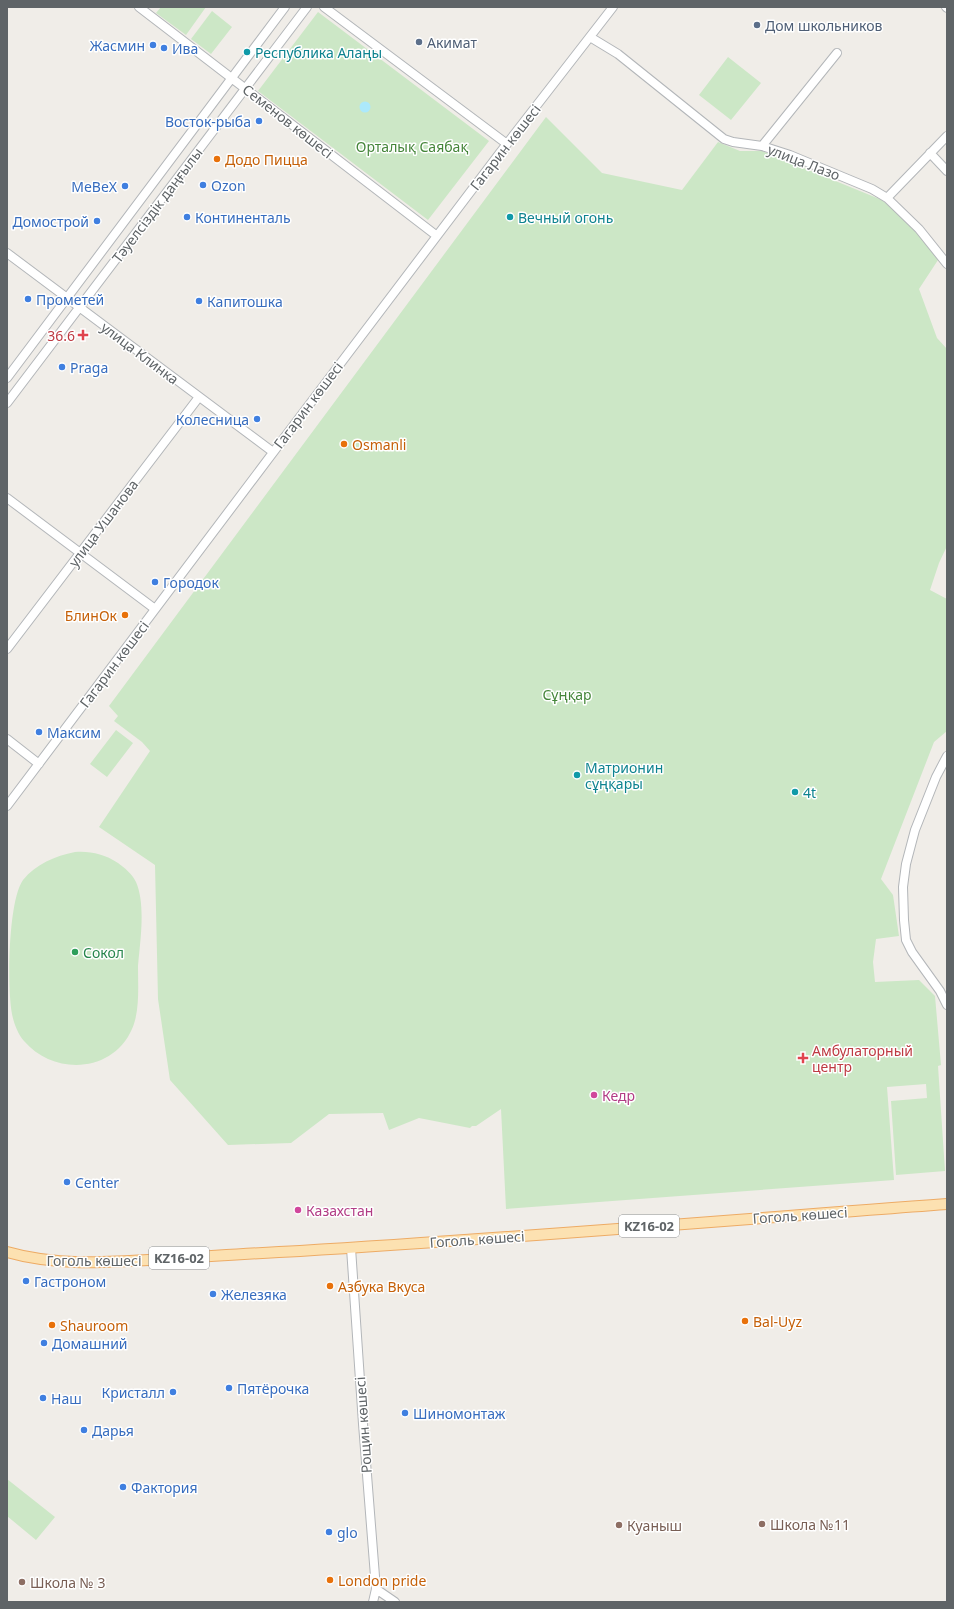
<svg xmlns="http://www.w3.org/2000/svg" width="954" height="1609" viewBox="0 0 954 1609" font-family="'Noto Sans',sans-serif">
<rect width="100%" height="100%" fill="#f0ede8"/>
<!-- green -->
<path fill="#cce7c6" d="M161,7H206L186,35L156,13Z
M212,11L232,27L211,54L191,39Z
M318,12L489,141L428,220L258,91Z
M728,57L761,83L731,120L699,95Z
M546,117L602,173L682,190L718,142L740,151H762L882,200L918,231L938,260L919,289L937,338L947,349V546L939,563L930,590L947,599V731L934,742L881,879L893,895L899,936L876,939L873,962L875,982L919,980L935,996L941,1065L938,1066L945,1171L896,1175L891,1101L927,1098L926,1084L887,1087L894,1180L506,1209L501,1109L476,1126H472L470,1128L419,1118L389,1130L383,1113L329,1114L291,1143L228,1145L170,1080L158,999L155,865L99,827L150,751L142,742L114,721L118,716L109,706Z
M116,730L133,743L107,777L90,764Z
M75,852C91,851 104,854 118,863C125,868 132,874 136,882C146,905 140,942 138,966C138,986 140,1011 132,1029C113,1073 54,1076 24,1041C18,1034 14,1024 12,1014C7,988 8,901 23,880C36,864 55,856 75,852Z
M7,1479L55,1517L36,1540L7,1516Z"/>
<!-- water -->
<path fill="#ace9fc" d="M359.5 107a5.5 5.5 0 1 1 11 0a5.5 5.5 0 1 1-11 0Z"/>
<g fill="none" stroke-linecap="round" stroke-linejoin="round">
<defs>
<path id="minor" d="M139,7L437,236
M324,7L507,144
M946,7L947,8
M590,37L618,54L724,139L733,142L762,146L790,155L872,189L887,198L919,229L947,264
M762,146L837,53
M930,153L947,171
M887,198L947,136
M7,253L273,452
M7,378L285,7
M7,403L307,7
M7,498L155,609
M7,649L199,397
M7,739L39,764
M947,756L936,777L915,830L906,864L903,887L904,920L906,940L912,952L940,991L947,1005
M7,806L284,438L499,154L613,7
M351,1248L363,1424L376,1589L373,1602
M376,1589L395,1602"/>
<path id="major" d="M7,1252C59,1267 114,1262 167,1259C211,1256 255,1253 300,1251C515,1238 731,1220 947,1204"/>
</defs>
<!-- minor casing -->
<use href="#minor" stroke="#b3b6b9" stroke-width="10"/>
<!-- major casing -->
<use href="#major" stroke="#edab65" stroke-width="12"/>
<!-- minor -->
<use href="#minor" stroke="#fff" stroke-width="8"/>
<!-- major -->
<use href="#major" stroke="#fce1b1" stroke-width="10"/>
</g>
<!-- markers -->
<g fill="#5c6f8a" stroke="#fff" stroke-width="1.5">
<circle cx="757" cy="25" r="4"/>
<circle cx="419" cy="42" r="4"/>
</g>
<g fill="#3f7fe0" stroke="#fff" stroke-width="1.5">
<circle cx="153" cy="45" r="4"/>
<circle cx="164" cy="48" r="4"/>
<circle cx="259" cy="121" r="4"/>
<circle cx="203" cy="185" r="4"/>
<circle cx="125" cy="186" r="4"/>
<circle cx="187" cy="217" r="4"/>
<circle cx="97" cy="221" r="4"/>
<circle cx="28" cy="299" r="4"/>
<circle cx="199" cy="301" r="4"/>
<circle cx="62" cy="367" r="4"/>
<circle cx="257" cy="419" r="4"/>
<circle cx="155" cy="582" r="4"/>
<circle cx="39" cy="732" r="4"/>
<circle cx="67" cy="1182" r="4"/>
<circle cx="26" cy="1281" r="4"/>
<circle cx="213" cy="1294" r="4"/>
<circle cx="44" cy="1343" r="4"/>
<circle cx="229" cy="1388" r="4"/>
<circle cx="173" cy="1392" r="4"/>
<circle cx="43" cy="1398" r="4"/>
<circle cx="405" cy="1413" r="4"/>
<circle cx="84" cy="1430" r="4"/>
<circle cx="123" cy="1487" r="4"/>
<circle cx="329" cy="1532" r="4"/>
</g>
<g fill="#0f9aa8" stroke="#fff" stroke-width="1.5">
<circle cx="247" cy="52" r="4"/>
<circle cx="510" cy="217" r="4"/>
<circle cx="577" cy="775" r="4"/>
<circle cx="795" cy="792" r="4"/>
</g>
<g fill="#e8710a" stroke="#fff" stroke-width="1.5">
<circle cx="217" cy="159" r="4"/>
<circle cx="344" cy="444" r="4"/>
<circle cx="125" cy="615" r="4"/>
<circle cx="330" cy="1286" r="4"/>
<circle cx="745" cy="1321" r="4"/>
<circle cx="52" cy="1325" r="4"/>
<circle cx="330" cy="1580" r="4"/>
</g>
<g fill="#e0444e" stroke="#fff" stroke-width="1.5">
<path d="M81 329h4v4h4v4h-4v4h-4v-4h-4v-4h4z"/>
<path d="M801 1052h4v4h4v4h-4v4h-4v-4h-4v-4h4z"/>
</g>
<circle fill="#2e9e5b" stroke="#fff" stroke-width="1.5" cx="75" cy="952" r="4"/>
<g fill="#d1479c" stroke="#fff" stroke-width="1.5">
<circle cx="594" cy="1095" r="4"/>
<circle cx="298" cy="1210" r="4"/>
</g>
<g fill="#8d6e63" stroke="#fff" stroke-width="1.5">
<circle cx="762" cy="1524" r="4"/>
<circle cx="619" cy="1525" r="4"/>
<circle cx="22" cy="1582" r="4"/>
</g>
<g text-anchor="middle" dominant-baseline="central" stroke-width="3" stroke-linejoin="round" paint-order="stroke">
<!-- shield labels -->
<g fill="#fff" stroke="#8f9295" stroke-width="1">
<rect x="619" y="1215" width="60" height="22" rx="3"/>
<rect x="149" y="1247" width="60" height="22" rx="3"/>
</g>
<g font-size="13" font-weight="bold" fill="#5f6467">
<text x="649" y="1226">KZ16-02</text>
<text x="179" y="1258">KZ16-02</text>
</g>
<!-- service labels -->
<g font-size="14" fill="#4e5e75" stroke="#fff" text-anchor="start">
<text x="765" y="25">Дом школьников</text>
<text x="427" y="42">Акимат</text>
</g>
<!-- shop labels -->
<g font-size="14" fill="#366cbe" stroke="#fff" text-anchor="start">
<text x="145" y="45" text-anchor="end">Жасмин</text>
<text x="172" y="48">Ива</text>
<text x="251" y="121" text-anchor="end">Восток-рыба</text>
<text x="211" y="185">Ozon</text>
<text x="117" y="186" text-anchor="end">MeBeX</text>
<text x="195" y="217">Континенталь</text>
<text x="89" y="221" text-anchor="end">Домострой</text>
<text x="36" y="299">Прометей</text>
<text x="207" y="301">Капитошка</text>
<text x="70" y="367">Praga</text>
<text x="249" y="419" text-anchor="end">Колесница</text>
<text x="163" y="582">Городок</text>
<text x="47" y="732">Максим</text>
<text x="75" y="1182">Center</text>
<text x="34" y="1281">Гастроном</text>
<text x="221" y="1294">Железяка</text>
<text x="52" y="1343">Домашний</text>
<text x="237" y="1388">Пятёрочка</text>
<text x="165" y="1392" text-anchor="end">Кристалл</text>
<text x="51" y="1398">Наш</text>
<text x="413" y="1413">Шиномонтаж</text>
<text x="92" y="1430">Дарья</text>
<text x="131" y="1487">Фактория</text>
<text x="337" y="1532">glo</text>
</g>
<!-- culture labels -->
<g font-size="14" fill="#0d838f" stroke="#fff" text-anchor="start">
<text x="255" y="52">Республика Алаңы</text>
<text x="518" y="217">Вечный огонь</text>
<text x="585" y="767">Матрионин<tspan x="585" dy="16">сұңқары</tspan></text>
<text x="803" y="792">4t</text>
</g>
<!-- street labels -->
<g font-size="14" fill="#5f6467" stroke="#fff">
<text transform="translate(288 121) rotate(38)">Семенов көшесі</text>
<text transform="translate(505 147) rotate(-52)">Гагарин көшесі</text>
<text transform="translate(804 162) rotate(21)">улица Лазо</text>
<text transform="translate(157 205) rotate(-53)">Тәуелсіздік даңғылы</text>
<text transform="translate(140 353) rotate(37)">улица Клинка</text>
<text transform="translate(308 405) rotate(-53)">Гагарин көшесі</text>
<text transform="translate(103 523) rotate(-53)">улица Ушанова</text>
<text transform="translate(114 664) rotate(-53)">Гагарин көшесі</text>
<text transform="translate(800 1215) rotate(-4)">Гоголь көшесі</text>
<text transform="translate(477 1239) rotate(-4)">Гоголь көшесі</text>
<text x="94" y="1260">Гоголь көшесі</text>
<text transform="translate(363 1425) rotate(-94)">Рощин көшесі</text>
</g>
<!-- park labels -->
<g font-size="14" fill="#448539" stroke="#fff">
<text x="412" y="146">Орталық Саябақ</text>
<text x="567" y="694">Сұңқар</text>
</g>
<!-- food labels -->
<g font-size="14" fill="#c56008" stroke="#fff" text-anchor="start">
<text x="225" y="159">Додо Пицца</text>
<text x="352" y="444">Osmanli</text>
<text x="117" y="615" text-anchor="end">БлинОк</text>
<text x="338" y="1286">Азбука Вкуса</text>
<text x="753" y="1321">Bal-Uyz</text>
<text x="60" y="1325">Shauroom</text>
<text x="338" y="1580">London pride</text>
</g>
<!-- health labels -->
<g font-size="14" fill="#be3a42" stroke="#fff" text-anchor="end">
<text x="75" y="335">36.6</text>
<text x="812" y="1050" text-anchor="start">Амбулаторный<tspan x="812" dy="16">центр</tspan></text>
</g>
<!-- leisure labels -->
<g font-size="14" fill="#27864d" stroke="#fff" text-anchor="start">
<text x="83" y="952">Сокол</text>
</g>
<!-- hotel labels -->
<g font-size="14" fill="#b23c85" stroke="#fff" text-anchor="start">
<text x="602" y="1095">Кедр</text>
<text x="306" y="1210">Казахстан</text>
</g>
<!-- education labels -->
<g font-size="14" fill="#785e54" stroke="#fff" text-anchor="start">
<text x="770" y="1524">Школа №11</text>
<text x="627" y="1525">Куаныш</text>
<text x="30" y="1582">Школа № 3</text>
</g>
</g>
<!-- border -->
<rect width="954" height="1609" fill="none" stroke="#5f6467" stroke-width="16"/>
</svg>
